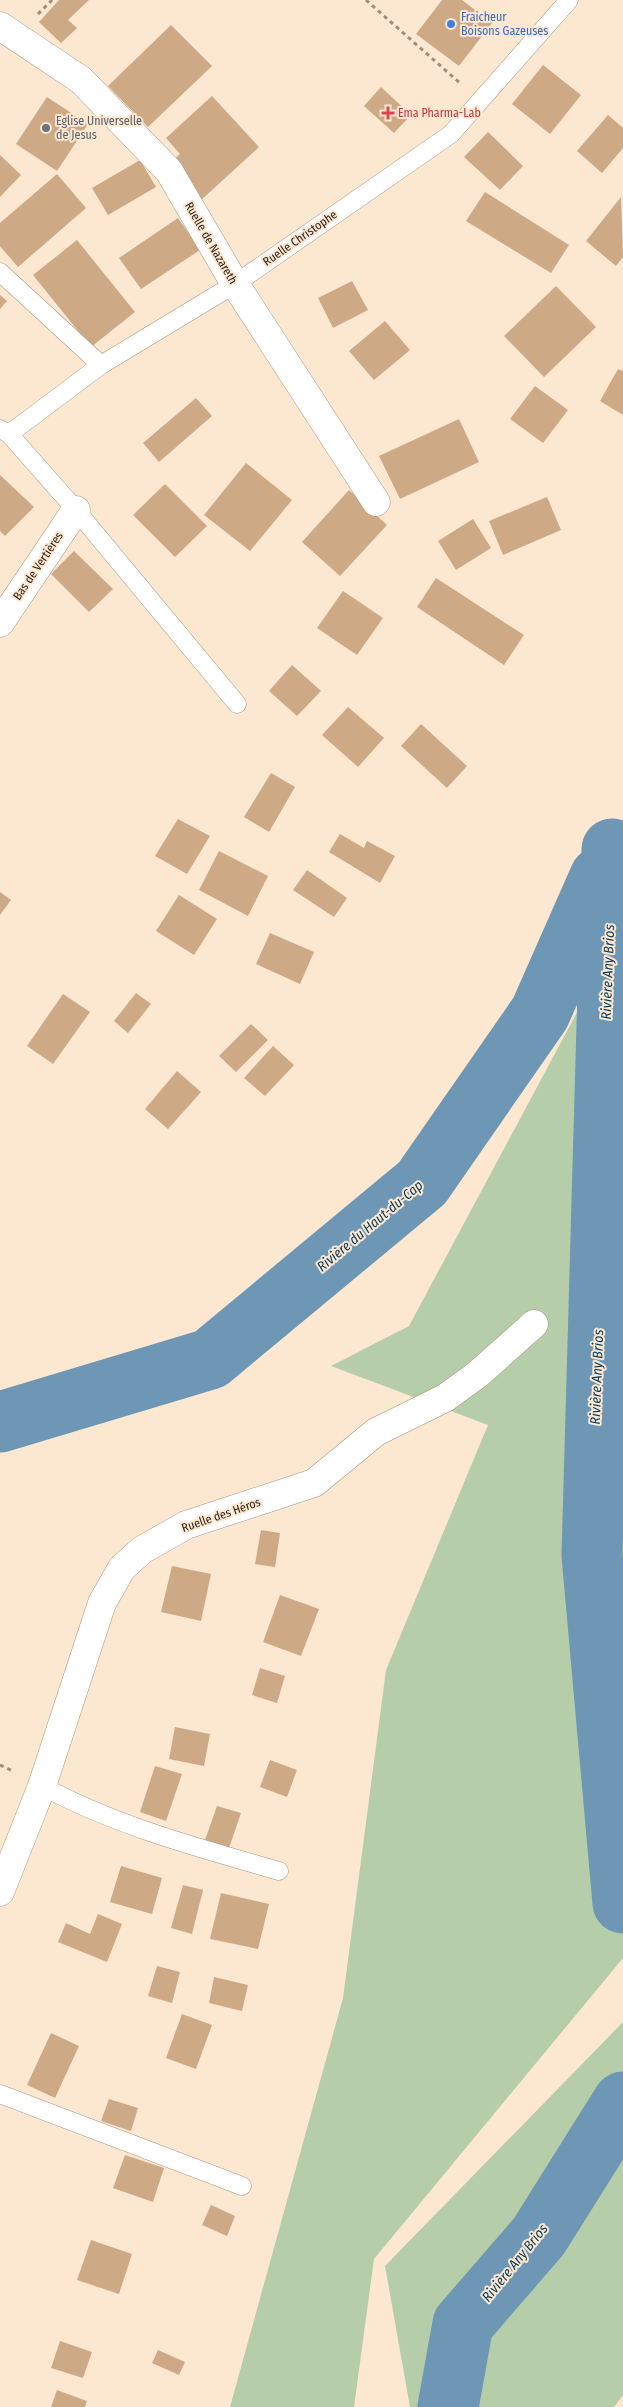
<svg xmlns="http://www.w3.org/2000/svg" width="623" height="2407" viewBox="0 0 623 2407" font-family="'Fira Sans Condensed',sans-serif">
<rect width="100%" height="100%" fill="#fce7d1"/>
<!-- green -->
<path fill="#b6cda9" d="M623,967V1958L374,2259L354,2407H230L343,1998L386,1670L488,1425L331,1366L409,1326L597,975Z
M623,2022V2395L614,2407H410L385,2266Z"/>
<g fill="none" stroke-linecap="round" stroke-linejoin="round">
<!-- river -->
<path stroke="#6e96b5" stroke-width="61" d="M612,849L592,1555L623,1903
M0,1422L210,1359L422,1183L540,1013L600,877
M448,2407L463,2324L539,2236L623,2102"/>
</g>
<!-- building -->
<path fill="#cdaa85" d="M59,0H89L68,20L77,28L61,43L39,22Z
M442,0H462L492,23L459,66L416,34Z
M171,25L212,66L148,127L108,86Z
M543,65L581,95L550,134L512,104Z
M381,87L411,115L394,133L364,106Z
M212,96L259,147L199,202L166,166L180,154L166,138Z
M47,97L88,124L57,171L16,144Z
M608,115L623,128V148L602,173L577,151Z
M488,132L523,166L500,190L464,157Z
M0,155L21,175L0,197Z
M140,160L156,187L108,215L92,188Z
M57,174L86,208L18,267L0,246V223Z
M485,192L569,245L551,273L466,221Z
M621,197L623,257L616,266L586,241Z
M178,218L200,250L141,289L119,258Z
M77,240L135,312L91,347L33,275Z
M352,281L368,310L333,328L318,298Z
M556,286L596,327L544,377L504,336Z
M0,295L7,301L0,309Z
M385,321L410,350L374,380L349,351Z
M618,369L623,371V415L600,401Z
M535,386L568,410L543,443L510,419Z
M196,398L212,416L159,462L143,443Z
M459,419L479,462L400,499L379,456Z
M246,463L292,500L250,551L204,515Z
M0,475L34,507L5,536L0,531Z
M165,484L207,526L175,557L133,515Z
M349,490L387,525L340,576L302,542Z
M547,497L561,530L503,555L489,521Z
M473,519L491,548L456,570L438,541Z
M74,551L113,589L89,612L51,574Z
M436,578L524,635L504,665L417,607Z
M343,591L383,618L357,655L317,628Z
M292,665L321,691L297,716L269,691Z
M348,707L384,738L358,767L322,735Z
M421,724L467,766L447,788L401,746Z
M271,773L295,787L269,832L244,817Z
M178,819L210,836L187,874L155,856Z
M340,834L364,848L367,841L395,856L380,883L329,852Z
M219,851L268,876L248,916L199,890Z
M307,870L347,898L334,917L293,890Z
M0,892L11,900L0,915Z
M179,895L217,919L194,955L156,931Z
M270,933L314,952L300,984L256,964Z
M136,993L151,1004L128,1033L114,1021Z
M63,994L90,1012L53,1064L27,1046Z
M251,1024L268,1040L236,1072L219,1056Z
M273,1046L294,1065L265,1096L244,1078Z
M177,1071L201,1092L168,1129L145,1109Z
M261,1530L280,1533L275,1567L255,1564Z
M172,1566L211,1574L201,1621L161,1612Z
M280,1595L319,1609L301,1656L263,1642Z
M260,1668L285,1676L277,1703L252,1695Z
M175,1727L210,1734L204,1766L169,1759Z
M270,1760L297,1770L287,1797L260,1787Z
M155,1766L182,1774L166,1821L140,1812Z
M217,1806L241,1813L228,1851L204,1843Z
M121,1866L162,1878L152,1914L110,1902Z
M183,1885L203,1890L192,1934L171,1928Z
M221,1893L269,1904L258,1949L210,1939Z
M98,1914L122,1924L107,1962L58,1942L66,1923L90,1934Z
M157,1966L180,1972L172,2003L148,1996Z
M214,1977L248,1985L242,2011L209,2003Z
M182,2014L212,2025L196,2069L166,2058Z
M51,2033L79,2046L55,2098L27,2085Z
M109,2099L138,2108L131,2131L101,2121Z
M125,2155L164,2168L153,2202L113,2188Z
M211,2205L235,2216L227,2236L202,2225Z
M91,2240L132,2254L119,2294L77,2280Z
M60,2341L92,2352L83,2378L51,2368Z
M158,2350L185,2362L179,2375L152,2363Z
M57,2390L87,2401L85,2407H51Z"/>
<g fill="none" stroke-linecap="round" stroke-linejoin="round">
<defs>
<path id="service" d="M0,272L101,365
M0,429L9,434L101,365L235,284L451,134L569,0
M9,434L76,510L237,704
M42,1786C116,1826 199,1848 279,1871
M0,2094L242,2186"/>
<path id="minor" d="M0,26L81,80L169,171L235,284L376,502
M0,623L76,510
M0,1892L42,1786L102,1603L122,1568L142,1550L186,1525L314,1483L376,1432L445,1398L478,1374L534,1324"/>
</defs>
<!-- service casing -->
<use href="#service" stroke="#a79480" stroke-width="19"/>
<!-- minor casing -->
<use href="#minor" stroke="#a79480" stroke-width="29"/>
<!-- path -->
<path stroke="#9e8e7e" stroke-width="3" stroke-dasharray="4 4" stroke-linecap="butt" d="M366,0L461,84
M38,14L52,0
M0,1765L13,1771"/>
<!-- service -->
<use href="#service" stroke="#fff" stroke-width="18"/>
<!-- minor -->
<use href="#minor" stroke="#fff" stroke-width="28"/>
</g>
<!-- markers -->
<circle fill="#3f7fe0" stroke="#fce7d1" stroke-width="2" cx="451" cy="24" r="5"/>
<path fill="#e0444e" stroke="#fce7d1" stroke-width="2" d="M385.5 105.5h5v5h5v5h-5v5h-5v-5h-5v-5h5z"/>
<circle fill="#6b7280" stroke="#fce7d1" stroke-width="2" cx="46" cy="128" r="5"/>
<g text-anchor="middle" dominant-baseline="central" stroke-width="4" stroke-linejoin="round" paint-order="stroke">
<!-- shop labels -->
<g font-size="12" fill="#366cbe" stroke="#fce7d1" text-anchor="start">
<text x="461" y="17">Fraicheur<tspan x="461" dy="14">Boisons Gazeuses</tspan></text>
</g>
<!-- health labels -->
<g font-size="12" fill="#be3a42" stroke="#fce7d1" text-anchor="start">
<text x="398" y="113">Ema Pharma-Lab</text>
</g>
<!-- worship labels -->
<g font-size="12" fill="#5b616d" stroke="#fce7d1" text-anchor="start">
<text x="56" y="121">Eglise Universelle<tspan x="56" dy="14">de Jesus</tspan></text>
</g>
<!-- street labels -->
<g font-size="12" fill="#261e16" stroke="#fce7d1">
<text transform="translate(300 238) rotate(-35)">Ruelle Christophe</text>
<text transform="translate(211 243) rotate(60)">Ruelle de Nazareth</text>
<text transform="translate(38 566) rotate(-56)">Bas de Vertières</text>
<text transform="translate(221 1515) rotate(-19)">Ruelle des Héros</text>
</g>
<!-- water labels -->
<g font-size="14" font-style="italic" fill="#033857" stroke="#fce7d1">
<text transform="translate(608 972) rotate(-88)">Rivière Any Brios</text>
<text transform="translate(370 1226) rotate(-40)">Rivière du Haut-du-Cap</text>
<text transform="translate(597 1377) rotate(-88)">Rivière Any Brios</text>
<text transform="translate(515 2263) rotate(-51)">Rivière Any Brios</text>
</g>
</g>
</svg>
